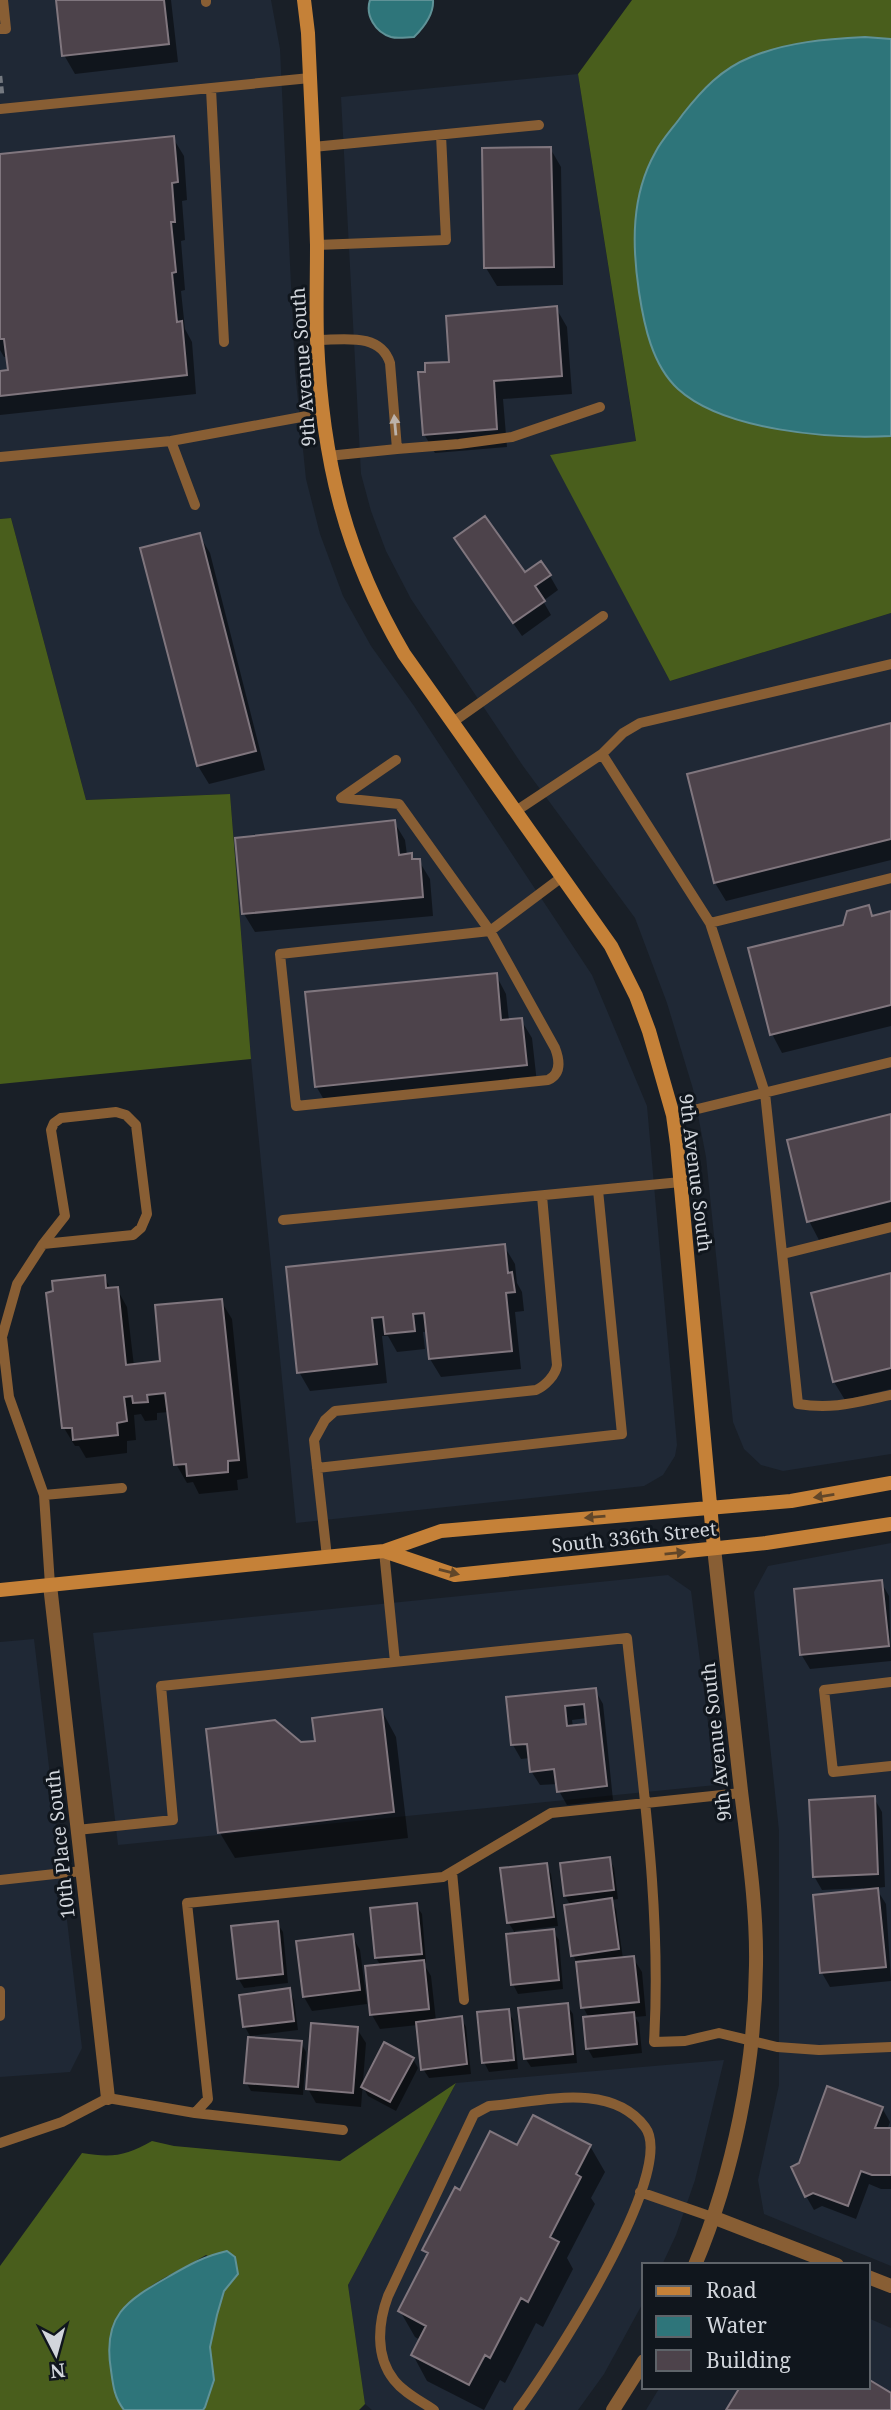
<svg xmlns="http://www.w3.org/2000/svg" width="891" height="2410" viewBox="0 0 891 2410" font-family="'Noto Serif',serif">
<rect width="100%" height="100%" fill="#191f27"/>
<!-- built -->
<path fill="#1f2835" d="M0,0H271L280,49L295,371L306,479L320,534L343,596L371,646L414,706L592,975L647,1106L677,1445L675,1456L663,1475L644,1486L296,1523L251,1059L230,794L86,800L11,518L0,519Z
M578,74L636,442L551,455L670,681L891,613V1454L783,1471L761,1465L744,1449L733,1422L706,1157L693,1089L667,1003L635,918L523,766L411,599L386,551L371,511L361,474L341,97Z
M891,1543V2266L764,2214L758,2180L779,2085V1831L754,1592L768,1566Z
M668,1575L691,1591L716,1785L118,1845L93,1633Z
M34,1639L82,2048L70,2072L0,2077V1642Z
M724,2060L695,2180L676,2235L662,2265H644V2301L604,2374L578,2410H372L365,2404L348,2285L456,2083Z
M868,2318L891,2328V2410H646L660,2387H868Z"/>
<!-- forest -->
<path fill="#495e1c" d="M632,0H891V39C839,36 800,41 750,57L635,263L649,338L707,407L750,423L787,431L869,437L891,436V613L670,681L550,455L636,441L578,74Z
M11,518L86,800L230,794L251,1059L0,1084V519Z
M456,2083L348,2285L365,2404L359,2410H203L214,2380L210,2347L217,2315L224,2291L237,2274L206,2255C157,2284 100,2300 111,2369C113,2385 114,2397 124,2410H0V2266L82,2153C112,2158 126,2156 152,2141L174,2146L340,2161Z"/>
<!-- water -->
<path fill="#2e757a" stroke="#5f9297" stroke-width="2" d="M370,0H433C434,14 424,27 414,37C407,37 398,39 391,37C375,32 365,15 370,0Z
M865,37L891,39V436C831,439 724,431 678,389C652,365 644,325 639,292C632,245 631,196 655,153C662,139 674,127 683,114C702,90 721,69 751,57C787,42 826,39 865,37Z
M227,2251L235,2257L238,2274L224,2291L217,2315L210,2347L214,2380L205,2407L203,2410H124C114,2397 113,2385 111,2370C102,2316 126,2301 168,2277C187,2266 204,2256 227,2251Z"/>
<!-- shadow -->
<path fill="#0007" fill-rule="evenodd" d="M58,0H171L178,62L75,74L64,55Z
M173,138L184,156L187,200L182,201L185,240L181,241L185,290L181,291L185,329L192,342L196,394L0,415V373L10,372L8,357H4L0,350V156Z
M550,148L561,167L563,285L497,286L486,268Z
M556,308L567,327L572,394L503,399L507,447L435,453L424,434L427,374Z
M199,535L210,553L265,770L209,784L198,766L142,549Z
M464,552L525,574L550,576L558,590L543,601L551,615L522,636Z
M891,725V860L726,901L715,883L689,775Z
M394,822L405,840L407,855H411L414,861H419L430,879L433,916L255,932L244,914Z
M868,907L874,917L891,913V1026L782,1053L772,1034Z
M496,975L506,994L509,1021L521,1020L532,1038L537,1083L327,1105L316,1086Z
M891,1116V1222L819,1240L809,1221Z
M504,1246L515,1264L517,1283L522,1292L524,1311L515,1312L521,1369L441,1377L430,1359L428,1331L423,1332L425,1349L397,1352L388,1336H382L387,1383L310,1391L299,1372L288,1268Z
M891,1275V1389L845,1400L834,1382Z
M104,1277L111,1289H117L127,1307L134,1366L162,1363L221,1301L232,1319L248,1478L237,1480L238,1490L199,1494L193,1482L187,1483L176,1464L169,1412L157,1413V1420L145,1421L141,1414L134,1415L136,1440L127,1441V1453L86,1458L79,1446H75L64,1428Z
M881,1582L889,1596L891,1661L810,1669L801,1654Z
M595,1690L603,1704L613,1800L567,1805L559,1791L558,1784L540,1785L531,1771L530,1758L521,1759L513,1745L508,1699ZM587,1718L588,1726L573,1727L572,1720Z
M382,1711L396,1737L408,1838L235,1858L220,1833L300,1744L317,1742Z
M874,1798L882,1812L885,1887L876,1888L886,1904L891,1981L830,1987L822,1973L863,1888L822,1890L814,1876Z
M609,1859L614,1868L618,1899L611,1900L616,1909L623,1959L633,1958L642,1972L646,2016L635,2017L639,2023L642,2053L593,2058L588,2049L589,2018L583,2007L578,1965L573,1955L571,1906L565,1896L562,1865Z
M546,1865L551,1874L558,1926L515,1931V1933L508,1922Z
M416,1905L422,1914L426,1963H423L431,1976L436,2021L461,2018L466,2027L471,2074L429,2078L423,2069L418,2025L380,2029L372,2015L381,1966L376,1958Z
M277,1923L283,1932L288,1983L244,1988L238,1978Z
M553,1931L559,1940L563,1989L518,1994L513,1984Z
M352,1936L360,1950L367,2004L312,2011L304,1997Z
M289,1990L294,2000L298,2030L250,2036L245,2027Z
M567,2005L573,2014L577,2063L531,2067L525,2058Z
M508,2011L513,2020L518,2069L489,2072L484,2062Z
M357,2029L366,2043L361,2107L316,2103L308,2089Z
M301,2043L306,2052L303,2095L251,2091L246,2082Z
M413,2059L418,2068L396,2111L368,2096L363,2087Z
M882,2108L890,2122L887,2130H891V2189H881L869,2184L856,2219L822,2206L814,2210L806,2196Z
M590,2146L605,2172L591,2198L595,2204L567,2258L573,2269L543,2327L536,2323L505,2383L500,2380L484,2410L427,2381L413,2355L420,2340L415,2337L400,2311L428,2257L424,2250L460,2192L517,2148Z"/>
<!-- building -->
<path fill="#4d434b" stroke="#80767e" stroke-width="2" fill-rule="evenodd" d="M56,0H164L169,44L62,56Z
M174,136L178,182L172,183L175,222H171L176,272L172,273L177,322L182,321L187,375L0,396V371L8,370L4,339H0V154Z
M551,147L554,267L484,268L482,148Z
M557,306L562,376L494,381L497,429L423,435L418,372H425V363L449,362L446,316Z
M485,516L525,572L541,561L551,575L535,586L545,601L513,623L454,538Z
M200,533L256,751L197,766L140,548Z
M891,723V839L714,883L687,774Z
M395,820L399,855L412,853V859H420L423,897L242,914L235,838Z
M869,905L872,916L891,911V1005L770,1035L748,948L843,925L847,911Z
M497,973L501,1020L522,1018L527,1065L315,1087L305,992Z
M891,1114V1201L807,1222L787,1140Z
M505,1244L508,1273L512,1272L515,1292L506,1293L512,1351L429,1359L424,1313L413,1314L415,1331L385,1334L383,1317L372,1318L377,1364L297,1373L286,1267Z
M891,1273V1368L833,1382L811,1293Z
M105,1275L106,1288L118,1287L126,1365L160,1361L155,1305L222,1299L239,1460L228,1461V1472L187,1476L186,1464L174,1465L165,1393L147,1395L148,1402L133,1403L132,1396L124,1397L127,1421L117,1423L118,1435L73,1440L72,1428H62L46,1293L53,1291L52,1281Z
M882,1580L889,1646L800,1655L794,1589Z
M596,1688L607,1786L557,1792L554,1769L530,1772L527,1744L511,1745L506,1697ZM584,1704L586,1724L567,1726L565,1706Z
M382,1709L394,1812L218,1833L206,1729L275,1720L301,1742L315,1741L312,1718Z
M875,1796L878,1874L813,1877L809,1800Z
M610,1857L614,1890L564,1896L560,1863Z
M547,1863L554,1917L507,1923L500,1868Z
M878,1888L886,1967L820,1973L813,1895Z
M612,1898L619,1949L571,1956L564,1905Z
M417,1903L422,1954L375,1958L370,1908Z
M278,1921L283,1974L237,1979L231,1926Z
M554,1929L559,1980L511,1985L506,1934Z
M353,1934L360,1990L303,1997L296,1941Z
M634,1956L639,2002L581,2008L576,1962Z
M424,1960L429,2009L370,2015L365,1966Z
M290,1988L294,2021L243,2027L239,1995Z
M568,2003L573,2054L524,2059L518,2008Z
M509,2009L514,2060L482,2063L477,2012Z
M634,2012L637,2044L586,2049L583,2017Z
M462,2016L467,2064L421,2070L416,2022Z
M311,2023L358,2027L353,2093L306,2089Z
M248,2037L302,2041L298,2087L244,2083Z
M384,2042L414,2058L390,2102L361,2087Z
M827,2086L883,2107L875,2128H891V2175H872L861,2171L848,2206L813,2193L805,2197L791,2167L799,2163Z
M533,2115L591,2145L576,2174L581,2177L550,2237L559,2242L528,2302L521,2298L490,2358L485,2355L469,2385L411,2355L426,2326L398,2311L428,2253L422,2250L455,2187L460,2190L490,2131L517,2145Z
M868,2379L891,2393V2410H726L740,2387H868Z"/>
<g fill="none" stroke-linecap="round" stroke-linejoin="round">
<!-- path -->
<path stroke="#747980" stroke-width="4.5" stroke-dasharray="7 3.5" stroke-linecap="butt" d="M0,76L2,94"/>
<!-- lane -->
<path stroke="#885e34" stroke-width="10" d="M206,0V2
M0,29H6L3,0
M211,89L224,342
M0,109L310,78
M313,147L539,125
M317,245L446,240L441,135
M317,340C343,340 380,332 390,363L397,449L328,456
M171,441L195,505
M397,449L459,444L512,437L600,407
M0,457L171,441L323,413
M453,722L603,616
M602,754L623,733L640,723L891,664
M396,760L341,798L399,804L490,931L562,877
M516,811L602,754L710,923L765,1093L798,1404C833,1410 857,1402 891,1395
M710,923L891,878
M490,931L555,1048C560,1061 561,1074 548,1080L296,1106L280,954Z
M673,1115L891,1062
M283,1220L681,1182
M43,1244L65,1216L51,1130L54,1123L61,1118L116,1112L126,1115L136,1125L147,1214L141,1228L133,1235L43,1244L17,1284L2,1337L9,1397L44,1495
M783,1254L891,1227
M317,1468L622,1434L598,1190
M384,1551L395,1662
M327,1557L314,1440L325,1420L335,1411L536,1390C545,1386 556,1375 557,1365L542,1196
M50,1585L44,1495L122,1488
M891,1682L824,1690L833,1772L891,1766
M77,1830L173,1820L161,1686L627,1638C641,1772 662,1907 654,2042L685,2041L719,2033L777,2047L819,2050L891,2047
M452,1872L464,2000
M0,1880L82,1871
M0,1991V2016
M195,2113L343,2130
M0,2143L62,2122L108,2098L195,2113L208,2099L187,1903L443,1877L551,1813L741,1793
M640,2192L715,2218
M434,2410C421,2401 404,2393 394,2380C375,2356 378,2323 388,2296L474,2114L489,2106L500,2105C546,2100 612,2083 645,2127C679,2171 548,2370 518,2410"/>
<!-- street -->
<path stroke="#885e34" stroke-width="14" d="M50,1585L108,2098
M715,2218L837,2265
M695,2265C734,2172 755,2066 756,1965C757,1907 748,1849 741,1791C732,1710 723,1629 714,1548
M868,2277L891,2286
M613,2410L644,2361"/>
<!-- secondary -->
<path stroke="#c58138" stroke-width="14" d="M304,0L308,33C311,103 315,174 317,245C317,277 316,309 317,340C322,458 344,552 404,654L611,946L636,996L649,1031L673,1115L677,1144L714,1548
M384,1551L455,1575L766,1543L891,1524
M0,1590L384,1551L441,1531L791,1501L891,1483"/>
</g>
<!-- one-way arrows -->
<defs><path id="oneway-solid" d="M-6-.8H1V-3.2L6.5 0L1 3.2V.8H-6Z" transform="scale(1.75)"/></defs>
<use fill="#bcb2aa" href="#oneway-solid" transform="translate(395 425) rotate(-95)"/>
<g fill="#614629">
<use href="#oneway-solid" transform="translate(824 1496) rotate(171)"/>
<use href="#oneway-solid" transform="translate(595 1517) rotate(175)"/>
<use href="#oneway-solid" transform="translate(675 1553) rotate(-6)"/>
<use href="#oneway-solid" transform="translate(449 1572) rotate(14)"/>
</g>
<g text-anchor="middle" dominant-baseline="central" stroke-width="6" stroke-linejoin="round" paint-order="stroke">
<!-- street labels -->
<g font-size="19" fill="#d2d6dc" stroke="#10161d">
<text transform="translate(303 367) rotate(-94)">9th Avenue South</text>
<text transform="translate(696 1173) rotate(83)">9th Avenue South</text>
<text transform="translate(634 1537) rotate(-6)">South 336th Street</text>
<text transform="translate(716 1742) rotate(-96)">9th Avenue South</text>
<text transform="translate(60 1844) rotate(-96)">10th Place South</text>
</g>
</g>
<!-- legend -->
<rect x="642" y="2263" width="228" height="126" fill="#10161d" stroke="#5e6369" stroke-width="2"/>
<rect x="656" y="2286" width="35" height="10" fill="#c58138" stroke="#5e6369" stroke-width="2"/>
<text x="706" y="2298" font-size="21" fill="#d2d6dc">Road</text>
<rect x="656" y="2316" width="35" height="21" fill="#2e757a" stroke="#5e6369" stroke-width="2"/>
<text x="706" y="2333" font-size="21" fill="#d2d6dc">Water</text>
<rect x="656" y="2350" width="35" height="21" fill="#4d434b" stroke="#5e6369" stroke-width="2"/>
<text x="706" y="2368" font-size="21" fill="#d2d6dc">Building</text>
<!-- north arrow -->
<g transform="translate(56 2354) rotate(174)" stroke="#10161d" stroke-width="5" paint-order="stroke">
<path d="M0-5L12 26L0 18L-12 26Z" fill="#d2d6dc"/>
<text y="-10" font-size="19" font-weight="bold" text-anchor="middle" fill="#d2d6dc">N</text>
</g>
</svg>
